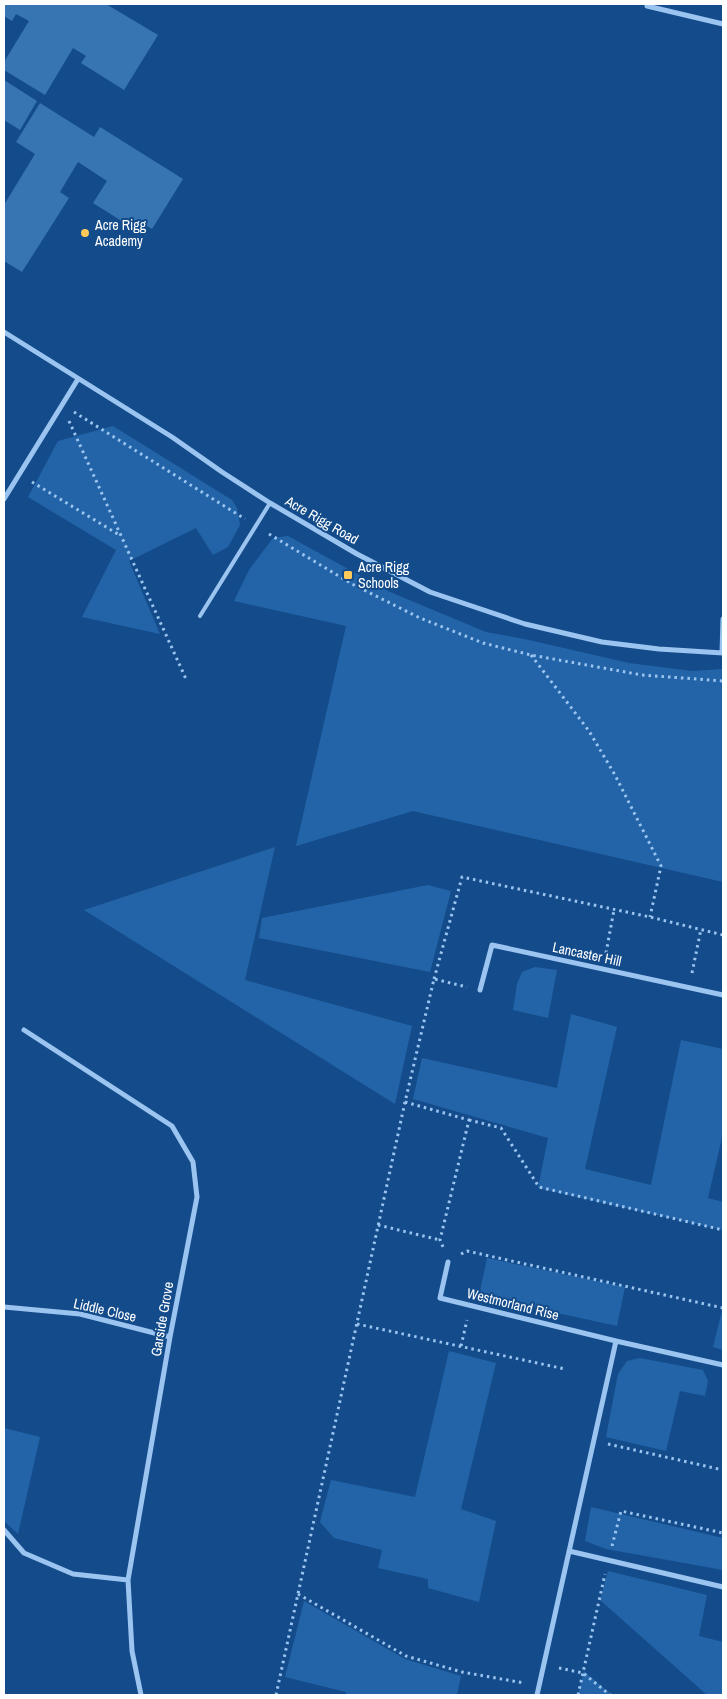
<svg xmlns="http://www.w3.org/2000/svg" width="727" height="1699" viewBox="0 0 727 1699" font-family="'Archivo Narrow',sans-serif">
<rect width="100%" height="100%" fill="#144c8b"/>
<!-- green -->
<path fill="#2364a8" d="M113,426L232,500L237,508L240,525L228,547L213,555L196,528L129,561L160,634L82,617L116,550L28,497L58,441Z
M288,536L390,592L486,632L529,640L629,663L692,671L723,669V882L413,811L296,846L346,626L234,601L249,570L273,538Z
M275,847L245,980L412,1026L395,1104L84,910Z
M428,885L451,891L430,972L259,938L262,918Z
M535,967L557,970L548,1018L513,1010L517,984L522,972Z
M571,1014L617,1027L585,1169L651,1185L681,1040L723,1049V1133L708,1198L723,1202V1230L538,1188L548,1138L413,1099L422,1058L557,1088Z
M487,1258L625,1287L617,1326L479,1296Z
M722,1311H723V1350L713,1347Z
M449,1351L496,1363L461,1509L496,1521L479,1602L428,1588V1579L378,1568L382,1550L334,1538L320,1522L331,1480L415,1497Z
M640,1358L703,1370L708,1381L705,1396L680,1391L666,1451L606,1437L618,1374L627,1361Z
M4,1428L40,1437L18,1534L4,1521Z
M591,1507L723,1538V1570L606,1549L585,1541Z
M608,1571L707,1595L699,1636L723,1642V1695H707L600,1600Z
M304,1601L405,1659L461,1676L457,1695H346V1692L285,1677Z
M584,1670V1671L612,1695H578Z"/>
<!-- building -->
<path fill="#3774b2" d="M4,4H106L158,35L124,90L81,63L86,56L73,48L45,95L4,70V62L29,21L16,14L12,21L4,16Z
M4,80L37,101L20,130L4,120Z
M40,103L94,137L100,127L183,179L152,229L140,222L136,230L93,203L107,181L78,162L60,192L69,198L22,272L4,261V205L35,154L16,142Z"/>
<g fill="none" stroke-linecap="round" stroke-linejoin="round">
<!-- path -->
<path stroke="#9bc5f0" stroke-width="3" stroke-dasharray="2.5 4" stroke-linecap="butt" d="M74,412L245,519
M69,421L186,679
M32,482L121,536
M269,534L352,584L420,618L483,643L531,655L642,675L723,681
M531,655L589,731L615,775L661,866L650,917
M606,953L614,910
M692,973L701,929
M434,979L462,877L650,917L723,935
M405,1102L469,1120L440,1240L443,1247
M469,1120L501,1128L539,1187L723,1230
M378,1225L440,1240
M461,1254L467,1251L723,1308
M357,1324L565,1369
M461,1346L467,1320
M608,1444L723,1470
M612,1546L621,1511L723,1533
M298,1594L406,1656L462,1672L524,1683
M559,1668L583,1673L610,1695
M276,1695L405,1102L434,979L467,987
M578,1695L605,1574"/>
<!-- lane -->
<path stroke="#9bc5f0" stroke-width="4" d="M200,616L270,503"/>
<!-- street -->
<path stroke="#9bc5f0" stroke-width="5" d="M647,6L723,24
M4,332L172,437L222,472L270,503L357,554L430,592L525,624L602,642L659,649L723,653
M4,499L78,379
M722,653L723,619
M480,990L492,945L723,995
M24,1030L172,1126L193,1162L197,1197L170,1337L128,1580L132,1651L141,1695
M448,1262L440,1298L616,1341L537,1695
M4,1307L80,1314L170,1337
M616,1341L723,1365
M4,1530L24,1553L73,1574L128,1580
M569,1551L723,1587"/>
</g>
<!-- markers -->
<g fill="#ffc95a" stroke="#144c8b" stroke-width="2">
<circle cx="85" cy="233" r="5"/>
<rect x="343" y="570" width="10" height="10" rx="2.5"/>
</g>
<g text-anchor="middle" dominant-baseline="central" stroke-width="4" stroke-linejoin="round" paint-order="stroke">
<!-- poi labels -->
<g font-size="14" fill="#fff" stroke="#144c8b" text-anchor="start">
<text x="95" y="225">Acre Rigg<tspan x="95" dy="16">Academy</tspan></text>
<text x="358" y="567">Acre Rigg<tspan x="358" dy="16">Schools</tspan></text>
</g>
<!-- street labels -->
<g font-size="14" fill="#fff" stroke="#144c8b">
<text transform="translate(322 520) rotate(30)">Acre Rigg Road</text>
<text transform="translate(587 954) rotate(12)">Lancaster Hill</text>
<text transform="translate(513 1304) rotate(14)">Westmorland Rise</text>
<text transform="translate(105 1310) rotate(13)">Liddle Close</text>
<text transform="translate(162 1319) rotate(-80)">Garside Grove</text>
</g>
</g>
<!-- border -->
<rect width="727" height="1699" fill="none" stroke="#ffffff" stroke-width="10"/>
</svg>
